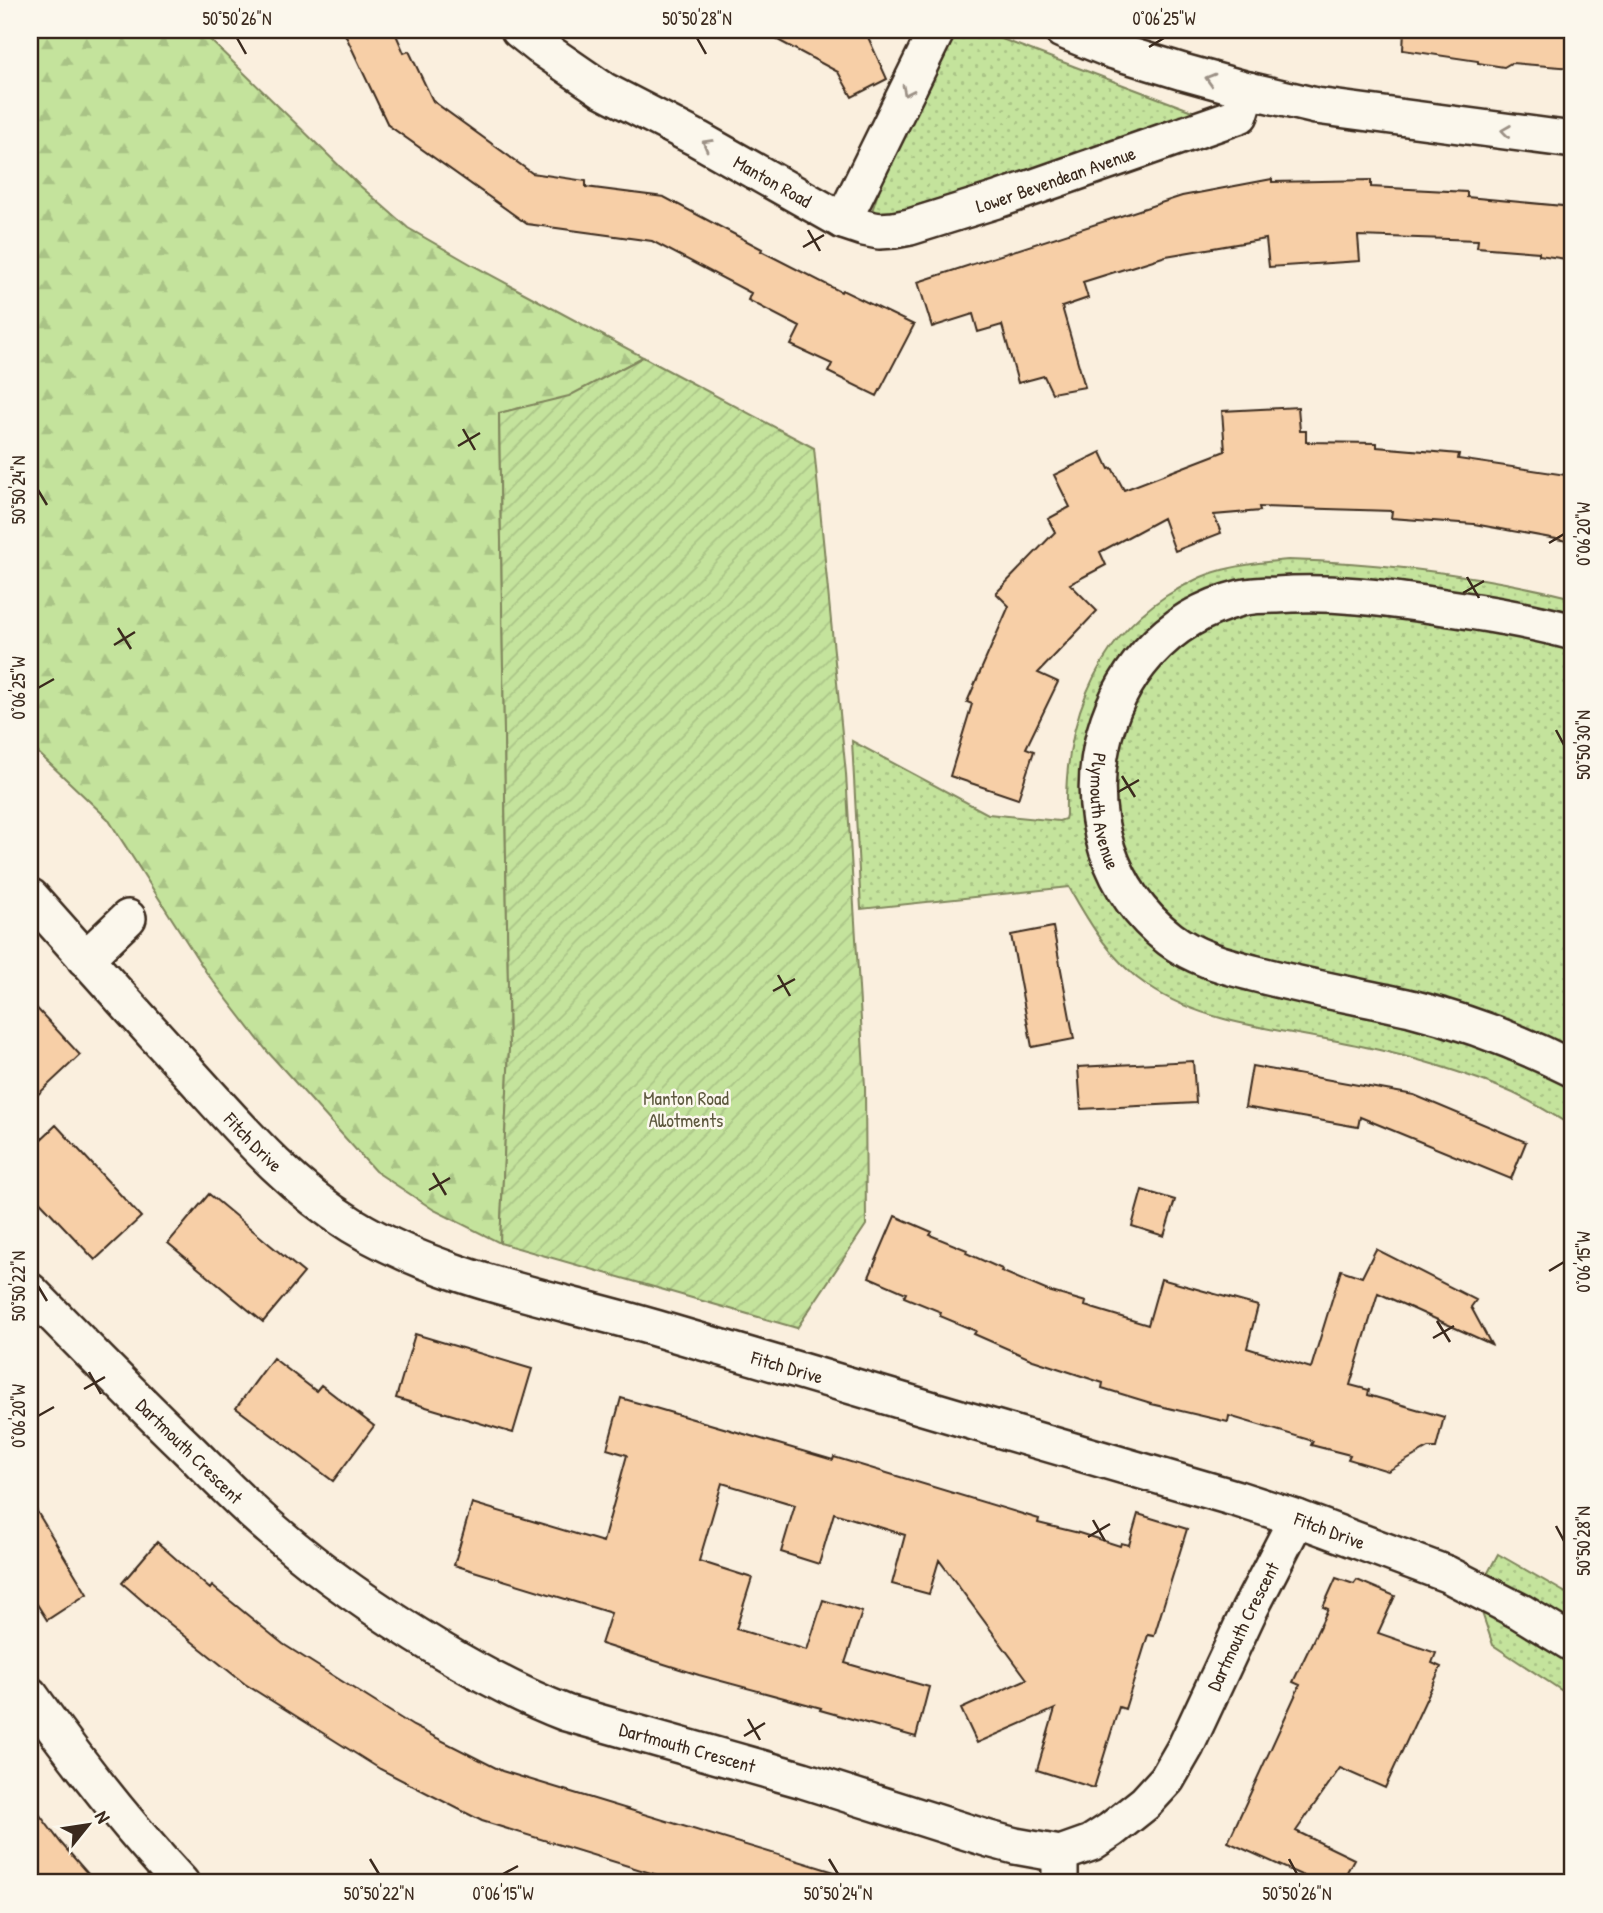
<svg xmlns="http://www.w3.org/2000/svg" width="1603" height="1913" viewBox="0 0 1603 1913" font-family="'Patrick Hand',sans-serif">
<defs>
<pattern id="grass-dots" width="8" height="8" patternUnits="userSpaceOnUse" patternTransform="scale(1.75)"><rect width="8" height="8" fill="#c4e39c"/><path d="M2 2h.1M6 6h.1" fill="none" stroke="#a9c386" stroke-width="1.8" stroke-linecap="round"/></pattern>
<pattern id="forest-firs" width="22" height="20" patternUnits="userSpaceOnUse" patternTransform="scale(1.75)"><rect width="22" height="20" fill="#c4e39c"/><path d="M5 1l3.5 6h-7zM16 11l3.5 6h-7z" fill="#a9c386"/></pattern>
<pattern id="garden-furrows" width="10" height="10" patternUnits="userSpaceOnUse" patternTransform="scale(1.75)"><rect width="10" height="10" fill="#c4e39c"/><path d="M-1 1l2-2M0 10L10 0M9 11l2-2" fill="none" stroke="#a9c386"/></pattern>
</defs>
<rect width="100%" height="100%" fill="#faefde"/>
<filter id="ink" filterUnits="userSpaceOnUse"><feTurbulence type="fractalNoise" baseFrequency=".0143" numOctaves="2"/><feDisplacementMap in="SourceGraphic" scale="14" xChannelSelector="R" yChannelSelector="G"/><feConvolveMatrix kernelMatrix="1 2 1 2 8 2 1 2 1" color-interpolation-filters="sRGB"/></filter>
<g filter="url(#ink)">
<!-- grass -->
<path fill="url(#grass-dots)" stroke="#80865d" stroke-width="2" d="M950,30H978L1208,117L869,220L883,178Z
M1288,560C1387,563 1478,574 1573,598V1127C1554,1115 1534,1103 1513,1093C1468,1073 1409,1056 1361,1046C1291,1030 1208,1027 1148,986C1113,963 1089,923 1069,887L861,909L852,741L988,814L1059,821L1065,819L1066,815C1064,729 1091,645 1166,596C1180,588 1194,579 1209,574C1234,565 1262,562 1288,560Z
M1498,1554L1573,1597V1698L1493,1645L1476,1595Z"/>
<!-- forest -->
<path fill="url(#forest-firs)" stroke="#80865d" stroke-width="2" d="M30,30H200L359,185L408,228L474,266L643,357L569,397L499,413L509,1049L500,1243L434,1210L375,1171L267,1051L206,972L108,819L30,745Z"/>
<!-- garden -->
<path fill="url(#garden-furrows)" stroke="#80865d" stroke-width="2" d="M643,357L814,448L846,774L865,1086L866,1225L797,1328L500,1243L509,1049L499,413L569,396Z"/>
<!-- building -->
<path fill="#f7cfa7" stroke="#3b2a1e" stroke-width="2" d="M343,30H394L404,53L409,51L433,101L532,173L586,181V187L664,197L762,249L761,251L841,292L842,290L914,325L877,396L828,372L832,364L791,345L800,327L748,300L751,293L652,241L527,224L388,125Z
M759,30H853L868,37L887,79L852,97L838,72Z
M1404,30H1573V68L1511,63L1504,67L1478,63V61L1403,50Z
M1272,179V182L1371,180V187L1467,192V197L1573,207V260L1539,255V252L1477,247L1478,240L1358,236L1360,261L1269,267L1266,239L1166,256L1083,282L1088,298L1062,307L1085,387L1052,393L1044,376L1018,383L1002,325L978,332L973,314L932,327L918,282L1182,196Z
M1298,407L1300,431H1306V442L1377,443V447L1459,454L1458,459L1573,476V542L1474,524L1391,518L1392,511L1259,507L1260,511L1214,515L1221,533L1175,551L1163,518L1100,552L1106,565L1070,584L1097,611L1038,673L1058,682L1026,748L1034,751L1018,799L950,776L972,704L967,702L1009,606L996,593L1055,532L1048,519L1070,507L1054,475L1101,452L1109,469L1112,468L1124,490L1225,451L1222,411Z
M1053,927L1074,1039L1032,1047L1011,935Z
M30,1001L80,1055L30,1102Z
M1193,1061L1196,1103L1081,1109L1078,1067Z
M1252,1066L1414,1095L1526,1142L1511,1179L1360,1117L1358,1127L1245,1107Z
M56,1125L141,1217L95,1260L30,1191V1150Z
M1142,1190L1175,1200L1164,1236L1132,1226Z
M209,1194L304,1273L263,1322L168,1243Z
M895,1216L932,1232L930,1235L967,1250L966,1253L1002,1269L1001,1271L1048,1291L1086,1302L1085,1306L1148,1325L1161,1279L1258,1306L1247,1348L1311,1368L1341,1270L1362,1277L1376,1249L1476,1300L1471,1307L1491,1344L1378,1293L1350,1385L1369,1390L1368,1395L1444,1417L1436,1448H1428L1388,1471L1348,1459L1350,1455L1311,1445L1313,1441L1229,1416L1228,1422L1151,1404V1403L1102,1388L1103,1383L1033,1360L974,1334L976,1331L940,1316L941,1312L904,1297L906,1293L869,1277Z
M415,1334L532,1369L513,1433L396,1398Z
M273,1358L316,1391L321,1385L374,1426L333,1481L236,1408Z
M621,1398L833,1460L834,1457L1039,1519L1038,1523L1079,1533L1120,1546L1121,1543L1129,1545L1138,1514L1187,1529L1154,1636L1148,1635L1125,1709L1119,1707L1094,1788L1037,1770L1055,1709L977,1743L961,1709L1027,1679L939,1560L929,1594L892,1584L905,1535L834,1513L819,1564L781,1552L795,1505L722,1483L699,1561L752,1578L736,1629L807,1650L823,1600L862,1612L845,1663L929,1687L916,1737L820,1710L821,1708L699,1675L601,1644L611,1613L454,1565L472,1503L603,1542L627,1455L607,1449Z
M30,1500L87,1594L47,1620L30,1593Z
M157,1542L210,1589L212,1586L283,1644L413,1726L502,1771L841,1874L839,1883H683L482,1821L380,1769L245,1684L160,1616L122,1583Z
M1336,1578L1354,1584L1357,1580L1395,1596L1378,1633L1436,1653L1432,1663L1441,1667L1385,1788L1340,1768L1296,1831L1354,1859L1341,1883H1319L1228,1842L1300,1685L1293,1682L1328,1609L1323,1607Z
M30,1802L61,1843L96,1883H30Z"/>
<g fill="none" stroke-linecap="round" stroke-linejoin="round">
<defs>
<g id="minor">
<path id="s1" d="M519,30L539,46L603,90L698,139L843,221L937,30"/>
<path d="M1062,30L1111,50L1183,72L1248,90L1316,106L1573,140"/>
<path id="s2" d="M843,221L864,228L879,231L894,230L910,227L1000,199L1240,115L1248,90"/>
<path id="s3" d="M1573,632C1529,620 1484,613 1438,606C1384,598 1332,591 1277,595C1265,595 1253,595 1241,598C1088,636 1046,842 1170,939C1195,958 1223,965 1253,973C1305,987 1358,996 1411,1008C1467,1022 1522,1043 1573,1069"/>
<path id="s4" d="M31,897C85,958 139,1018 194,1078C243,1132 290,1187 352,1225C444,1281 554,1298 655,1328C850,1385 1043,1443 1238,1499L1297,1518L1447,1574L1521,1612L1573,1644"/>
<path d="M85,959L128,918"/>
<path id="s5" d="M30,1291C83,1345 136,1399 191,1452C218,1479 245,1507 275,1532C326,1576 381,1614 439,1649C479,1673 522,1696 566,1713L803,1780L989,1839L1015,1846L1060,1854L1091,1843L1111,1830L1145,1803L1167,1779L1186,1746L1249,1611L1297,1518"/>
<path d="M30,1695C77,1761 126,1824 181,1883"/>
<path d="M1060,1883V1854"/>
</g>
</defs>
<!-- minor casing -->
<use href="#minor" stroke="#3b2a1e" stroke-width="40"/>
<!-- minor -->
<use href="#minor" stroke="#fbf7ec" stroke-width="35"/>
</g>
<!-- one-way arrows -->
<defs><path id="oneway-chevron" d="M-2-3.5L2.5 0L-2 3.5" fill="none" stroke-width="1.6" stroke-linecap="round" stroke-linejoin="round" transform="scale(1.75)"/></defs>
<g stroke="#9b9085">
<use href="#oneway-chevron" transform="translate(1210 79) rotate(-164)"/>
<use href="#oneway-chevron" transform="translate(907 91) rotate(116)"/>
<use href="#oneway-chevron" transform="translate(1506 131) rotate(-172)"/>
<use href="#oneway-chevron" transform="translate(707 144) rotate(-151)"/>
</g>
</g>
<!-- ticks -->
<path fill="none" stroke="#3b2a1e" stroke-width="2.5" d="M237,38L246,54M697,38L706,54M1149,47L1164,38M808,230L820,251M803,247L824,235M463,429L475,450M458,446L480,433M38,490L47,505M1549,543L1564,534M1467,577L1479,598M1463,593L1484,581M118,628L131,649M114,645L135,632M38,688L54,679M1556,730L1564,745M1122,776L1135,797M1118,792L1139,780M778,975L790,996M773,991L795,979M433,1173L446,1195M429,1190L450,1178M1549,1271L1564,1262M38,1286L47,1301M1437,1321L1450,1342M1433,1338L1454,1326M89,1372L101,1394M84,1389L105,1377M38,1416L54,1407M1093,1520L1105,1541M1556,1526L1564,1541M1088,1537L1110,1524M748,1719L760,1740M744,1736L765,1723M370,1859L379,1874M829,1859L838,1874M1289,1859L1297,1874M503,1874L518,1866"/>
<g text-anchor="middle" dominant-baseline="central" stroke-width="5" stroke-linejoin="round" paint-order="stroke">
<!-- street labels -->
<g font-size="19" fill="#3b2a1e" stroke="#fbf7ec">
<text stroke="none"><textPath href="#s2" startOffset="222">Lower Bevendean Avenue</textPath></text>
<text stroke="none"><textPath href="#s1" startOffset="296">Manton Road</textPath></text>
<text stroke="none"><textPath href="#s3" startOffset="616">Plymouth Avenue</textPath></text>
<text stroke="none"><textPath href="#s4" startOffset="331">Fitch Drive</textPath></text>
<text stroke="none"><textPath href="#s4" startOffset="919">Fitch Drive</textPath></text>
<text stroke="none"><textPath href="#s5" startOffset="226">Dartmouth Crescent</textPath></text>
<text stroke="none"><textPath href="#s4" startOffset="1486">Fitch Drive</textPath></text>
<text stroke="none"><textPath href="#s5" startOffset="1505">Dartmouth Crescent</textPath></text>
<text stroke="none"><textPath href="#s5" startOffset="814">Dartmouth Crescent</textPath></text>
</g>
<!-- park labels -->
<g font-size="19" fill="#5d583e" stroke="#fbf7ec">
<text x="686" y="1098">Manton Road<tspan x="686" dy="22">Allotments</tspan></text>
</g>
</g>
<!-- margin -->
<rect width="1603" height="1913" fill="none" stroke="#fbf7ec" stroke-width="77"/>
<!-- north arrow -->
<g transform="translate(88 1825) rotate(60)" stroke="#fbf7ec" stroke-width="5" paint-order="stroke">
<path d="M0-5L12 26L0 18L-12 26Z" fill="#3b2a1e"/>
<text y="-10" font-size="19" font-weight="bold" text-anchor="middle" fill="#3b2a1e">N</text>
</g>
<rect x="38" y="38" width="1526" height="1836" fill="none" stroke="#3b2a1e" stroke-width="2.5"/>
<g font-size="18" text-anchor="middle" fill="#3b2a1e">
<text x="237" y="25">50°50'26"N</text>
<text x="697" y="25">50°50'28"N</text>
<text x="1164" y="25">0°06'25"W</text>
<text transform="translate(19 490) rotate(-90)" y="6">50°50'24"N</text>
<text transform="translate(1584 534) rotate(-90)" y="6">0°06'20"W</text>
<text transform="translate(19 688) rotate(-90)" y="6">0°06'25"W</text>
<text transform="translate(1584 745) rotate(-90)" y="6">50°50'30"N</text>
<text transform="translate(1584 1262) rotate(-90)" y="6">0°06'15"W</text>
<text transform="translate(19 1286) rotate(-90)" y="6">50°50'22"N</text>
<text transform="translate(19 1416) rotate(-90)" y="6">0°06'20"W</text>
<text transform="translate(1584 1541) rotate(-90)" y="6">50°50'28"N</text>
<text x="379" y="1900">50°50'22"N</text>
<text x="503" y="1900">0°06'15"W</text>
<text x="838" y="1900">50°50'24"N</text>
<text x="1297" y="1900">50°50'26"N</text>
</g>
</svg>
